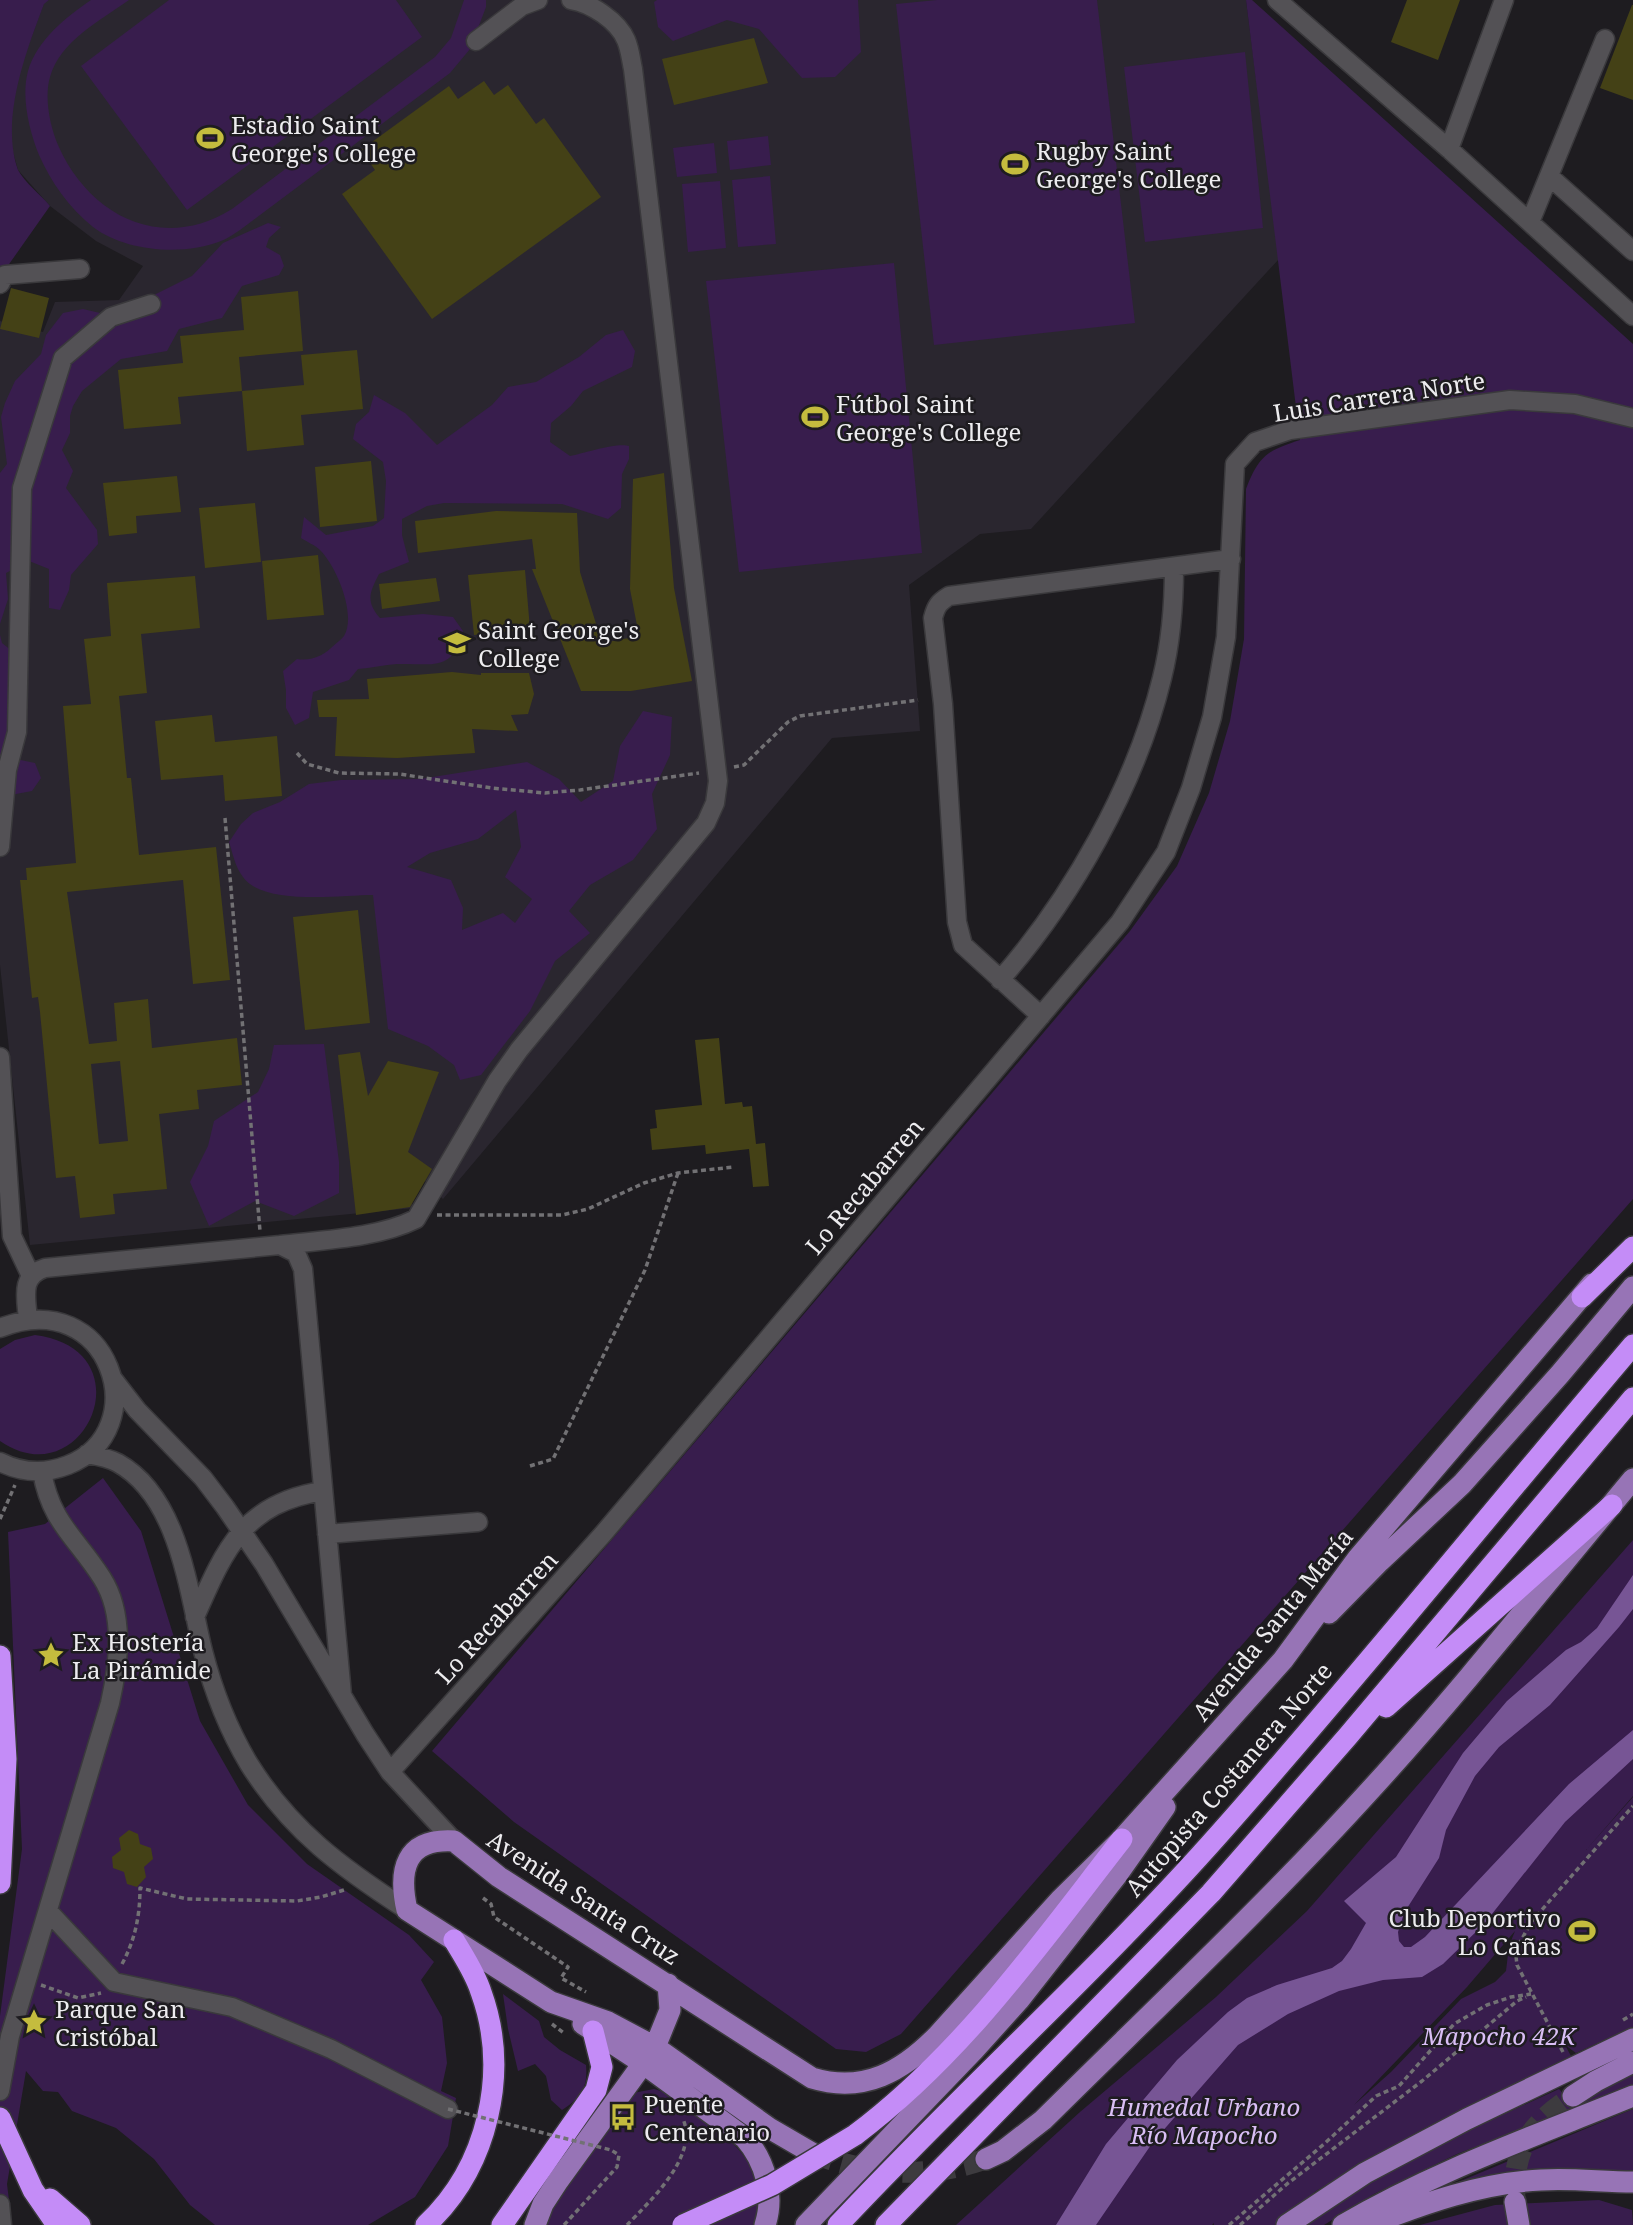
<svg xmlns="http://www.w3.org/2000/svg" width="1633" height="2225" viewBox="0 0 1633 2225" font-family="'Noto Serif',serif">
<rect width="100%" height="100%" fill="#1e1c20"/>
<!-- built -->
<path fill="#2a262f" d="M49,0H1246L1279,259L1031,529L980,534L909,585L920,731L832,738L443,1199L407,1163L413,1208L30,1245L0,965V321L43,332L55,302L119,300L143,266L96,241L50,206L18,170L9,138L12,90L44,3Z"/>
<!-- green -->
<path fill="#381d4d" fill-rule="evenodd" d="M0,0H49L44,4C26,52 0,119 18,170C25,183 41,195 50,206L0,277Z
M91,0H129C101,20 60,41 50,77C44,98 50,126 58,145C89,216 162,253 232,209L435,57L451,38L464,0H486V7L470,49L450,73L244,227C237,232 229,238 221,241C184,256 126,252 93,227C69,208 51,182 39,155C29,130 21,97 28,71C37,40 66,17 91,0Z
M169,0H396L422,37L187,210L81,66Z
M657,0H858L861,52L835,77L802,78L759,29L727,20L673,41L658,27L654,2Z
M937,0H1097L1135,323L934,345L896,4Z
M1246,0H1252L1633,344V1199L901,2034L866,2052L836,2049L514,1822L432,1751L1130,931L1177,866L1209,793L1230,721L1244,639L1246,489C1259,456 1266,451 1300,440Z
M1245,52L1263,228L1145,242L1124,67Z
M768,136L771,165L730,170L727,141Z
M714,143L717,173L677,177L673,148Z
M770,176L776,244L738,247L732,180Z
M720,181L726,248L688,252L682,184Z
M268,223L281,227L269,238L266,247L280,255L284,266L279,275L242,286L222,318L179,329L167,351L121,359L82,391L73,406L70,416V433L62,450L73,471L66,488L97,530L98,544L71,575L69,590L60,610L49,608V569L29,561L6,573L8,599L0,624V473L7,464L1,417L5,403L15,381L41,354L46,335L63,313L83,309L100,313L117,311L148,298L192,276L223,243Z
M894,263L922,553L739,572L706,281Z
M623,330L635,351L632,367L583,391L571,406L551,423L550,442L570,456C584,453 618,442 629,446V459L622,474L621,508L608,519L562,504L444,503L427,506L402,519V535L409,562L379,574C370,592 365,601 380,618L423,614L453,617L463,631C453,673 432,663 397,664C384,665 371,668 358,669L349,680L313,692L309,718L295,725L286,708V690L283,671L297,659C310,661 321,657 331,648C335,644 341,640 344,636C357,614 336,566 320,550C315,545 307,542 301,538L304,517L326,535L373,526L384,518L386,481L383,462L353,439L356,424L369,412L374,395L405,413L437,445L492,405L508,387L536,382L579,357L606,335Z
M0,635L2,643L12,651L11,758L35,763L41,778L32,791L0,797Z
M643,711L672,717L670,755L652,794L657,829L633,860L590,885L569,911L590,933L555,961L530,1011L481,1075L460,1080L454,1065L428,1046L388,1029L373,895C341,895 263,906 243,877C235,867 233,854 229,842L241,824L253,813L280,802L309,784L341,780L420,779L527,762L559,779L581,802L613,781L620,746ZM516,810L521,847L505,877L532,899L515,923L503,913L462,930L463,908L451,880L407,867L430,853L478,839Z
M324,1044L339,1162V1193L294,1216L255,1201L209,1226L190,1182L208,1146L214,1121L258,1092L269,1069L274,1045Z
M35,1335C149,1350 84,1499 0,1441V1349L15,1340Z
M103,1478L141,1531L200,1721L248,1805L307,1864L409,1935L434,1962L421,1980L442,2017L447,2063L441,2091L456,2098L448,2146L415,2197L368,2225H215L190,2205L154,2159L116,2128L72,2111L58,2092L43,2091L26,2071L7,2184L12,2225H0V2016L22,1849L8,1532L45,1524Z
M1633,1540V1796L1586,1850L1633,1797V2027L1576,2053L1565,2045L1571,2056L1423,2129L1316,2191L1275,2225H1214V2223L1212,2225H956L1080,2112L1216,1997L1307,1911ZM1515,1931L1509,1946L1506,1971L1495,1982L1461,1999L1391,2072L1354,2105L1467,1987Z
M503,1994L539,2021L544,2037L560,2050L586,2065C588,2088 581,2098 562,2110L551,2100L546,2076L535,2064L518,2071L508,2029Z
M1633,2072V2086L1457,2154L1374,2194L1324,2225H1304L1394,2168L1467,2131L1559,2089L1573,2105Z
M654,2089C670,2093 683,2105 696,2114C734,2142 775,2172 754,2225H545L559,2197L633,2093Z
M1633,2109V2172L1427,2195Z
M1599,2200L1632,2210L1633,2225H1420L1495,2205Z"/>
<!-- water -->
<path fill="#775595" d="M1633,1575V1609L1619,1627L1550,1705L1499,1747L1475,1776L1446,1830L1439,1858L1404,1913L1398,1932L1399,1941L1404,1947H1411L1425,1937L1569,1784L1633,1730V1759L1565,1822L1484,1924L1443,1964L1422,1977L1383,1980L1339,1991L1288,2014L1238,2045L1153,2142L1096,2225H1056L1106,2144L1177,2060L1228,2012L1247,1998L1277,1985L1332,1968L1342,1961L1351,1949L1366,1923L1344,1901L1396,1857L1463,1753L1507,1701L1566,1650L1581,1642L1597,1628Z"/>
<!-- building -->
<path fill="#444116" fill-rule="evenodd" d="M1407,0H1460L1438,60L1391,42Z
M1632,5H1633V100L1600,88Z
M754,38L768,83L674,105L662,59Z
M484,81L494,95L508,85L536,124L544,118L601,197L432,319L342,194L375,170L361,150L449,86L458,99Z
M11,288L49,298L39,338L0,329Z
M298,291L303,351L239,357L242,391L178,397L181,424L124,429L118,370L183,363L180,336L244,330L241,297Z
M357,350L363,409L301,415L304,445L247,451L242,391L304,385L301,355Z
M371,461L377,521L320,527L315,467Z
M664,473L674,588L692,681L631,691H581L532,569H536L532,539L418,553L415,521L496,511L577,513L580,572L602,643L639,636L630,589L633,479Z
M177,476L181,512L136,516L137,533L109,536L103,483Z
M255,503L261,562L205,568L199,508Z
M318,555L324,615L267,620L262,561Z
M525,570L530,629L474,635L468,575Z
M195,576L200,628L141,634L147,693L119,696L127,778H131L139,855L216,847L230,980L193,984L183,880L67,892L89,1044L117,1041L114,1003L148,999L152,1048L237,1038L242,1085L197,1090L199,1109L159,1114L167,1189L113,1194L115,1214L80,1218L75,1176L56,1178L40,1012L38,997L32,998L20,880H27L26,868L76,863L63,706L91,704L84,639L111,636L107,583ZM120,1061L128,1141L99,1144L91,1064Z
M436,578L440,601L382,609L379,584Z
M452,672L481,675V673H529L534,694L528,714L511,715L518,731L472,729L475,753L397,758L335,756L337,717H319L317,700L369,699L367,679Z
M212,715L215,742L277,736L282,796L225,801L223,775L161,780L155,721Z
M358,910L370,1023L305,1030L293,917Z
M719,1038L725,1104L742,1102L743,1107L752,1106L756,1144L765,1143L769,1186L753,1187L749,1149L706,1154L705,1145L652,1150L650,1129L657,1128L655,1110L702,1105L695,1040Z
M360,1052L368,1096L388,1061L439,1072L408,1152L432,1169L410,1207L356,1215L338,1055Z
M129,1830L138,1834L140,1844L151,1848L153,1859L144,1867L146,1877L137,1887L127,1884L124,1872L113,1868L112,1857L121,1850L119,1838Z"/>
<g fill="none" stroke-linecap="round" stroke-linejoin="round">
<!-- major-tunnel -->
<path stroke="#3d3b3f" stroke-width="21" stroke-dasharray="21 10" stroke-linecap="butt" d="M812,2153C871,2176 927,2179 986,2159
M1515,2200C1512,2148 1531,2124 1573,2096"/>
<defs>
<path id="minor" d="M1277,0L1449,149L1633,316
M476,41L522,6L538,0
M1449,149L1504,0
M1549,176L1633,251
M1530,222L1605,39
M0,284L5,275L80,269
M0,847L7,770L17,732L22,488L63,358L111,317L151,304
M1000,980C1072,898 1136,785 1162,678C1171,642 1174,604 1174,567
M1041,1016L963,945L957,922L943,704L933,618C936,606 939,602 949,596L1231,559
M0,1057L12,1236L31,1276
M280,1245C323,1240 378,1238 416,1219L497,1081L519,1050L706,823L715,803L718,781L633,69C631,60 630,49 626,40C618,21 591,3 571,0
M28,1319C26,1297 20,1276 45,1268L280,1245L296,1253L303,1269L342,1695
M0,1328C111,1284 156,1431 68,1465C45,1474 22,1473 0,1462
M113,1379L137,1410L203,1478L225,1507L264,1564L365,1734L390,1772L454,1841
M87,1454C98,1456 109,1458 118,1463C179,1497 188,1590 203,1651C213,1690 228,1729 249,1764C291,1831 342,1868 407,1910
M327,1534L478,1522
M195,1617C224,1551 243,1503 323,1491
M390,1772L603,1534L1120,922L1166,852L1191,788L1212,717L1226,637L1235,464L1255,442L1290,430L1510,400L1575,404L1633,418
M48,1911L114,1982L232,2007L331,2049L448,2109
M0,2091L10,2036L110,1703C119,1663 125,1614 102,1578C76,1537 51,1523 42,1472
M0,2204L2,2225"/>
<path id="major" d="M1329,1613L1380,1561L1462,1484L1560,1374L1633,1287
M583,2024L644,2064L745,2138C765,2161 775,2195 765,2225
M1573,2096L1596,2081L1633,2062
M812,2153L769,2128L655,2047L608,2022L551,2002L407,1910C398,1870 405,1838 454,1841L499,1877L812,2078C864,2094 903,2071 938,2035L1060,1900L1122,1839L1283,1660L1358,1558L1592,1284
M986,2159L1003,2151L1043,2120C1154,2010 1269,1902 1374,1786C1464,1687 1547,1582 1633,1479
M1515,2202L1519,2225
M535,2225L543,2204L558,2181L655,2047L670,2010L668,1984
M806,2225L974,2050L1019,2000L1117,1875L1165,1807
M1287,2225L1365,2173L1467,2119L1633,2039
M1343,2225C1435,2171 1535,2136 1633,2096
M1369,2225C1425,2203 1481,2183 1541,2180C1572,2178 1602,2182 1633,2182"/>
<path id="highway" d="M1582,1297L1633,1247
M0,1656L6,1759L0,1883
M1386,1707L1612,1505
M0,2118L33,2190L57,2225
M855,2135C963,2054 1040,1944 1122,1839
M50,2199L80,2225
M426,2225C488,2167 510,2072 481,1992C475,1973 464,1957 454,1940
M502,2225L596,2090L602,2067L593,2031
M838,2225C963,2091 1100,1969 1221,1832C1362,1673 1495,1507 1633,1345
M886,2225L1211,1893L1348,1736L1633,1398"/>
</defs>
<!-- minor casing -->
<use href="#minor" stroke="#3a393c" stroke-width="21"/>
<!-- major casing -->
<use href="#major" stroke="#3a393c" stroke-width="24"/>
<!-- highway casing -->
<use href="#highway" stroke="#3a393c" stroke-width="24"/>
<!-- path -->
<path stroke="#727174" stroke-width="3.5" stroke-dasharray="5 3.5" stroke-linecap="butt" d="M297,753L307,764L339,773L399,774L492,788L545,793L580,790L699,773
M734,767L744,765L788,722L800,716L918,700
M225,818L260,1231
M437,1215H562L588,1209L644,1183L678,1173L734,1167
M530,1466L553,1459L645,1270L678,1173
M0,1519L15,1485
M483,1898L491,1904L494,1917L568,1967L561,1978L586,1992
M122,1964C135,1940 140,1916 140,1888L187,1899L297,1901L321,1897L344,1890
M41,1985L78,1998L101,1993
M1623,2020L1633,2014
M552,2024L565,2034
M1563,2052L1517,1965L1516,1956L1519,1944L1532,1921L1633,1806
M564,2225L617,2167L619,2155L611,2150
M627,2225C650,2201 699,2156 683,2119
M1229,2225L1324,2144L1376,2096L1399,2086L1454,2024L1487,2005L1511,1997L1531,1994
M1240,2225L1287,2184L1422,2081L1517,2001L1526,1997"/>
<!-- minor -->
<use href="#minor" stroke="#535155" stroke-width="18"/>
<!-- major -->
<use href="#major" stroke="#9774b6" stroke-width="21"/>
<!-- highway -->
<use href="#highway" stroke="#c48cf7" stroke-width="21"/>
<defs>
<path id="highway-bridge" d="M683,2225L772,2185L855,2135"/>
</defs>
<!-- highway-bridge casing -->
<use href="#highway-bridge" stroke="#3a393c" stroke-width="24" stroke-linecap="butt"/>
<!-- path-bridge -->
<path stroke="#727174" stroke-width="3.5" stroke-dasharray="5 3.5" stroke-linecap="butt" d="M448,2109L611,2150"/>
<!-- highway-bridge -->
<use href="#highway-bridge" stroke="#c48cf7" stroke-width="21"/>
</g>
<!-- icons -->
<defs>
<symbol id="stadium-bare" viewBox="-9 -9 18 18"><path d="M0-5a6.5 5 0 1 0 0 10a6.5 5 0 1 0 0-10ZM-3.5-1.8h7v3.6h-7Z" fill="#c4bc3e" stroke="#1e1c20" stroke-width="2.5" paint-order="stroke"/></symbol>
<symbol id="school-bare" viewBox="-9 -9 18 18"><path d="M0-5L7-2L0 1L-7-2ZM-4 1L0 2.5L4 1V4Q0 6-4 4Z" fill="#c4bc3e" stroke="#1e1c20" stroke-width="2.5" paint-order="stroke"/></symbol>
<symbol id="sight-bare" viewBox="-9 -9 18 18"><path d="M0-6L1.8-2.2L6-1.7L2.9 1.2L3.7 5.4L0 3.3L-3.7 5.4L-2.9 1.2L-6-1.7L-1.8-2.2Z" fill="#c4bc3e" stroke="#1e1c20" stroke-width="2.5" paint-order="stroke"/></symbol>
<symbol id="bus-bare" viewBox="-9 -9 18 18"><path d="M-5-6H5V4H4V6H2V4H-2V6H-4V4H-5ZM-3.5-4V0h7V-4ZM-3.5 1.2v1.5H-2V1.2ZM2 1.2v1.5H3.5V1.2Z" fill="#c4bc3e" stroke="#1e1c20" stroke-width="2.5" paint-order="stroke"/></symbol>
</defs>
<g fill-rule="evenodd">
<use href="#stadium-bare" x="191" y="119" width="38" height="38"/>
<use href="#stadium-bare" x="996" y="145" width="38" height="38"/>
<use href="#stadium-bare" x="796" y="398" width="38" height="38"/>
<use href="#school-bare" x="438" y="624" width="38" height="38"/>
<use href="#sight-bare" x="32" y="1636" width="38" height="38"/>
<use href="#stadium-bare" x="1563" y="1912" width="38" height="38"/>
<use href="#sight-bare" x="15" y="2003" width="38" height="38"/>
<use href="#bus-bare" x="604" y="2098" width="38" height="38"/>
</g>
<g text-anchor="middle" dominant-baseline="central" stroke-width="5" stroke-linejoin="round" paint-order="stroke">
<!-- poi labels -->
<g font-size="24" fill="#edecef" stroke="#1e1c20" text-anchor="start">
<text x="231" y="124">Estadio Saint<tspan x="231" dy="28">George's College</tspan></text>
<text x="1036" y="150">Rugby Saint<tspan x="1036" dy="28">George's College</tspan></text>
<text x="836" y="403">Fútbol Saint<tspan x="836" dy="28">George's College</tspan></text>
<text x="478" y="629">Saint George's<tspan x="478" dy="28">College</tspan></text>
<text x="72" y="1641">Ex Hostería<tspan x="72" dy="28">La Pirámide</tspan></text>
<text x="1561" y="1917" text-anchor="end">Club Deportivo<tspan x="1561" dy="28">Lo Cañas</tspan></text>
<text x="55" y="2008">Parque San<tspan x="55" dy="28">Cristóbal</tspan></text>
<text x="644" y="2103">Puente<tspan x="644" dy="28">Centenario</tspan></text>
</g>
<!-- street labels -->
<g font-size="24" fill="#edecef" stroke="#1e1c20">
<text transform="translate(1379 396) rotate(-9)">Luis Carrera Norte</text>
<text transform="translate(864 1186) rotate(-50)">Lo Recabarren</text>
<text transform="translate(496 1617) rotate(-48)">Lo Recabarren</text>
<text transform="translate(1272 1624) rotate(-51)">Avenida Santa María</text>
<text transform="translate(1228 1779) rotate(-49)">Autopista Costanera Norte</text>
<text transform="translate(584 1897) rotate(33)">Avenida Santa Cruz</text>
</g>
<!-- park labels -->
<g font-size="24" font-style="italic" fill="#d9bef5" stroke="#1e1c20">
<text x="1499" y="2035">Mapocho 42K</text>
<text x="1204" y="2106">Humedal Urbano<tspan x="1204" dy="28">Río Mapocho</tspan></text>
</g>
</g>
</svg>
